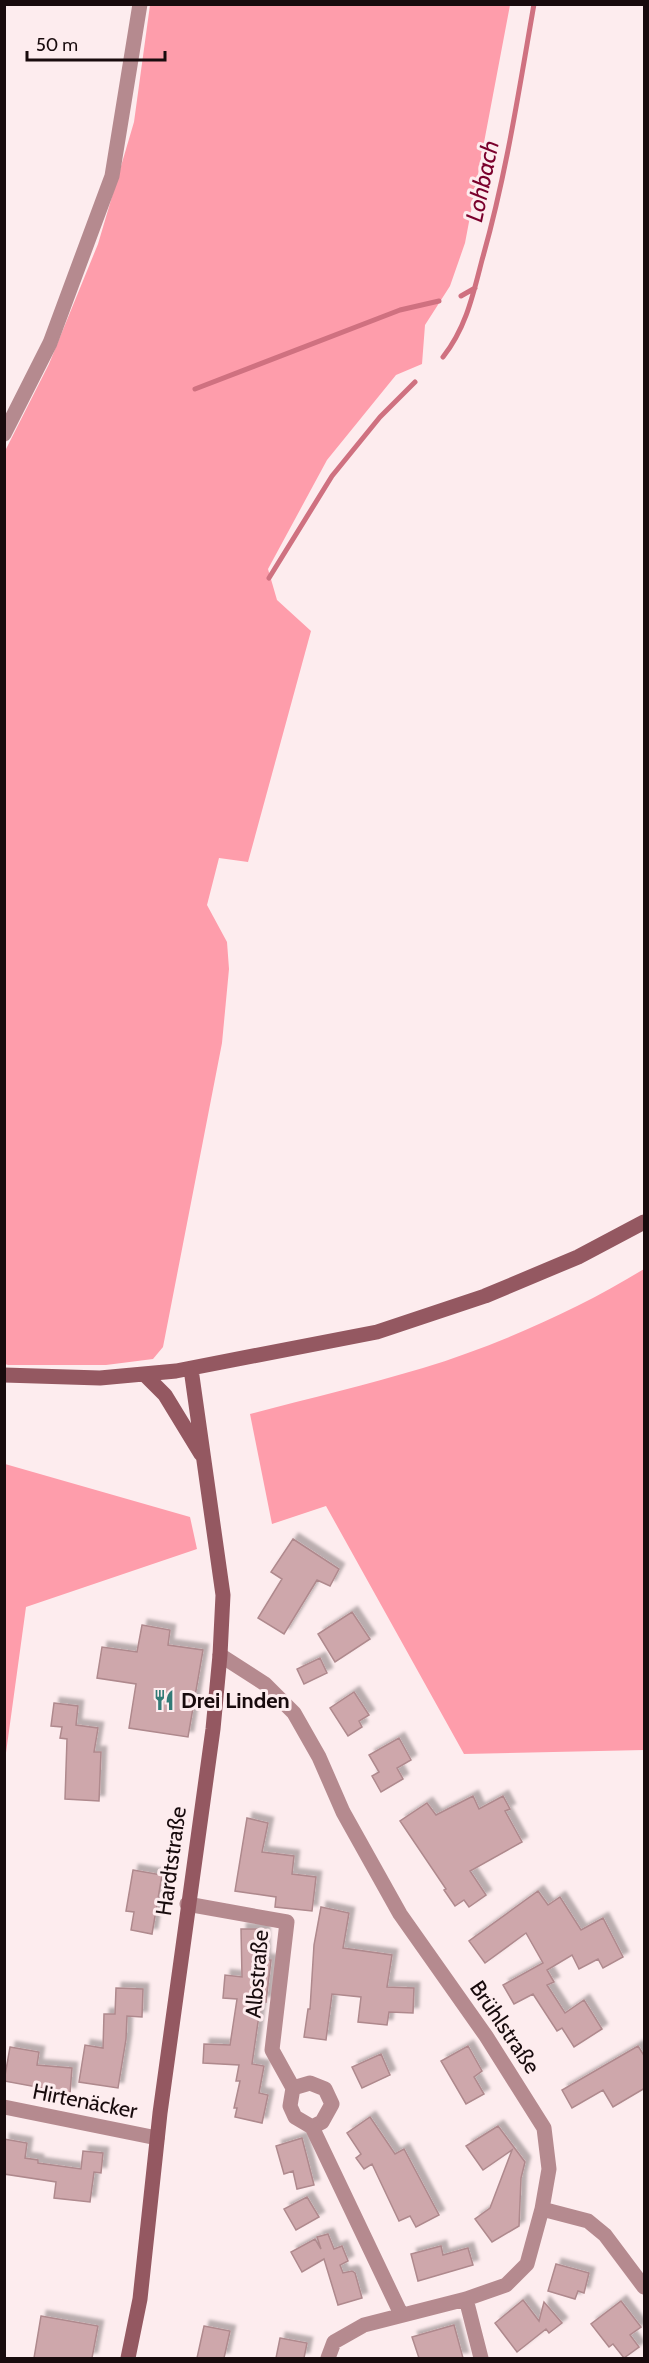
<svg xmlns="http://www.w3.org/2000/svg" width="649" height="2363" viewBox="0 0 649 2363" font-family="Cabin,sans-serif">
<defs>
<filter id="shadow"><feDropShadow dx="5.5" dy="-5.5" stdDeviation="1.5" flood-color="#0004"/></filter>
</defs>
<rect width="100%" height="100%" fill="#fdecee"/>
<!-- green -->
<path fill="#fe9dab" d="M150,5H510L465,243L450,286L425,325L422,364L396,375L327,460L268,569L277,600L311,631L248,862L219,858L207,905L227,942L229,969L222,1043L163,1347L153,1359L106,1365H8L5,1364L4,453L49,364L98,244L134,122Z
M644,1269V1750L464,1754L326,1506L272,1524L250,1414C307,1399 366,1385 423,1368C498,1345 577,1310 644,1269Z
M5,1464L190,1517L197,1549L26,1607L5,1760Z"/>
<g fill="none" stroke-linecap="round" stroke-linejoin="round">
<!-- stream -->
<path stroke="#cf7180" stroke-width="5" d="M461,296L475,288
M443,357C466,328 473,295 482,260C506,176 519,90 534,4
M195,389L400,310L439,301
M269,578L332,476L380,417L415,382"/>
</g>
<!-- building -->
<path fill="#cea7ab" stroke="#af898d" stroke-width="1.5" filter="url(#shadow)" d="M293,1539L339,1569L330,1586L317,1580L284,1634L258,1618L282,1579L271,1572Z
M352,1612L370,1639L335,1662L318,1634Z
M142,1625L170,1630L168,1645L203,1650L188,1737L129,1728L136,1684L97,1678L102,1647L137,1652Z
M320,1658L327,1673L304,1684L297,1669Z
M354,1692L369,1715L359,1721L362,1727L348,1736L330,1708Z
M54,1703L78,1706L76,1725L98,1728L94,1752H101L99,1801L65,1799L67,1739L60,1738L62,1727L51,1726Z
M399,1738L411,1760L397,1768L403,1779L381,1792L372,1776L379,1772L369,1755Z
M473,1796L479,1809L503,1796L510,1809L505,1811L522,1842L470,1871L486,1895L469,1907L464,1900L455,1906L444,1890L446,1889L400,1821L427,1803L436,1815Z
M247,1818L268,1823L262,1852L294,1856L292,1874L316,1877L312,1911L275,1907L276,1897L235,1891Z
M133,1870L162,1875L152,1934L131,1930L134,1912L126,1911Z
M538,1891L548,1905L560,1897L581,1930L603,1918L623,1957L603,1968L598,1959L579,1969L572,1955L547,1970L554,1982L547,1985L565,2013L584,2000L602,2029L574,2047L562,2028L557,2031L533,1994L514,2004L503,1985L543,1963L526,1933L485,1963L469,1941Z
M321,1907L349,1913L343,1948L392,1955L387,1987L414,1988L413,2013L389,2012L387,2025L358,2022L361,1997L332,1994L326,2040L304,2037L308,2009H310L314,1945Z
M241,1929H264L265,1960H271L266,2002L261,2001L252,2064L264,2066L259,2093L268,2095L262,2123L235,2117L237,2108H234L240,2081H236L239,2065L203,2063L204,2044L230,2045L237,1999L223,1998L225,1975L242,1977Z
M116,1988L143,1989L142,2017L127,2016L126,2039L118,2088L79,2082L85,2045L103,2048L104,2014H115Z
M468,2046L482,2071L474,2077L484,2094L466,2104L441,2061Z
M638,2046L645,2057V2088L613,2107L603,2090L572,2108L562,2090Z
M10,2047L39,2052L37,2065L72,2068L70,2093L4,2081Z
M381,2054L390,2075L362,2088L352,2067Z
M370,2117L395,2154L404,2149L439,2215L416,2227L410,2216L399,2221L372,2164L364,2169L356,2158L361,2154L347,2133Z
M498,2126L525,2162L521,2178L519,2226L492,2242L475,2219L490,2208L512,2150L483,2170L466,2146Z
M302,2138L314,2185L297,2189L293,2171L284,2174L276,2146Z
M4,2139L27,2143L25,2158L38,2160V2163L81,2169L83,2151L103,2153L101,2173L94,2172L90,2202L54,2198L56,2182L4,2174Z
M307,2197L319,2217L296,2230L284,2209Z
M328,2234L334,2249L342,2246L348,2261L340,2265L343,2273L352,2271L355,2273L362,2298L338,2305L324,2259L302,2272L291,2252L315,2239L321,2249L317,2237Z
M441,2246L443,2255L468,2248L473,2265L418,2281L411,2254Z
M556,2264L589,2273L584,2293L578,2291L575,2299L548,2291Z
M523,2300L539,2321L544,2302L562,2323L549,2333L546,2329L517,2352L495,2323Z
M621,2301L641,2327L630,2335L639,2347L624,2358L613,2344L609,2347L591,2324Z
M41,2316L98,2326L92,2358H34Z
M454,2325L463,2358H419L412,2337Z
M204,2326L230,2331L224,2358H197Z
M280,2338L307,2343L304,2358H276Z"/>
<g fill="none" stroke-linecap="round" stroke-linejoin="round">
<!-- street -->
<path stroke="#b58a8f" stroke-width="15" d="M4,434L50,343L112,176L140,4
M220,1655L265,1684L294,1713L319,1757L343,1812L400,1914L486,2036L544,2128L549,2169L542,2209L527,2264L506,2285L466,2299L364,2325L334,2342L328,2358
M187,1904L287,1922L272,2050L293,2088L290,2106L295,2117L312,2127L401,2314
M293,2088L310,2083L325,2089L332,2104L322,2122L312,2127
M4,2107L157,2138
M542,2209L588,2221L605,2235L644,2287
M466,2299L481,2358"/>
<!-- secondary -->
<path stroke="#945861" stroke-width="15" d="M144,1374L165,1395L201,1454
M4,1375L100,1378L176,1371L377,1332L485,1296L578,1257L644,1222
M128,2358L140,2299L160,2113L213,1729L220,1655L223,1595L191,1369"/>
</g>
<!-- icons -->
<defs>
<symbol id="restaurant-bare" viewBox="-9 -9 18 18"><path d="M-5-6h1v4h1v-4h1v4h1v-4h1v5L-1.5 .5V6h-2V.5L-5-1ZM5-6V6H3V1.5H1.5Q1.5-4 5-6Z" fill="#327b77" stroke="#fdecee" stroke-width="2.5" paint-order="stroke"/></symbol>
</defs>
<g fill-rule="evenodd">
<use href="#restaurant-bare" x="149" y="1685" width="30" height="30"/>
</g>
<g text-anchor="middle" dominant-baseline="central" stroke-width="6" stroke-linejoin="round" paint-order="stroke">
<!-- poi labels -->
<g font-size="22" font-weight="bold" fill="#180b0d" stroke="#fdecee" text-anchor="start">
<text x="181" y="1700">Drei Linden</text>
</g>
<!-- street labels -->
<g font-size="22" fill="#180b0d" stroke="#fdecee">
<text transform="translate(171 1861) rotate(-82)">Hardtstraße</text>
<text transform="translate(257 1974) rotate(-85)">Albstraße</text>
<text transform="translate(505 2027) rotate(56)">Brühlstraße</text>
<text transform="translate(85 2101) rotate(11)">Hirtenäcker</text>
</g>
<!-- water labels -->
<g font-size="24" font-style="italic" fill="#7a002c" stroke="#fdecee">
<text transform="translate(482 181) rotate(-78)">Lohbach</text>
</g>
</g>
<!-- border -->
<rect width="649" height="2363" fill="none" stroke="#180b0d" stroke-width="12"/>
<!-- scale -->
<path d="M27 51v9h138v-9" fill="none" stroke="#180b0d" stroke-width="3"/>
<text x="36" y="51" font-size="18" fill="#180b0d" stroke="#fdecee" stroke-width="4.5" paint-order="stroke">50 m</text>
</svg>
